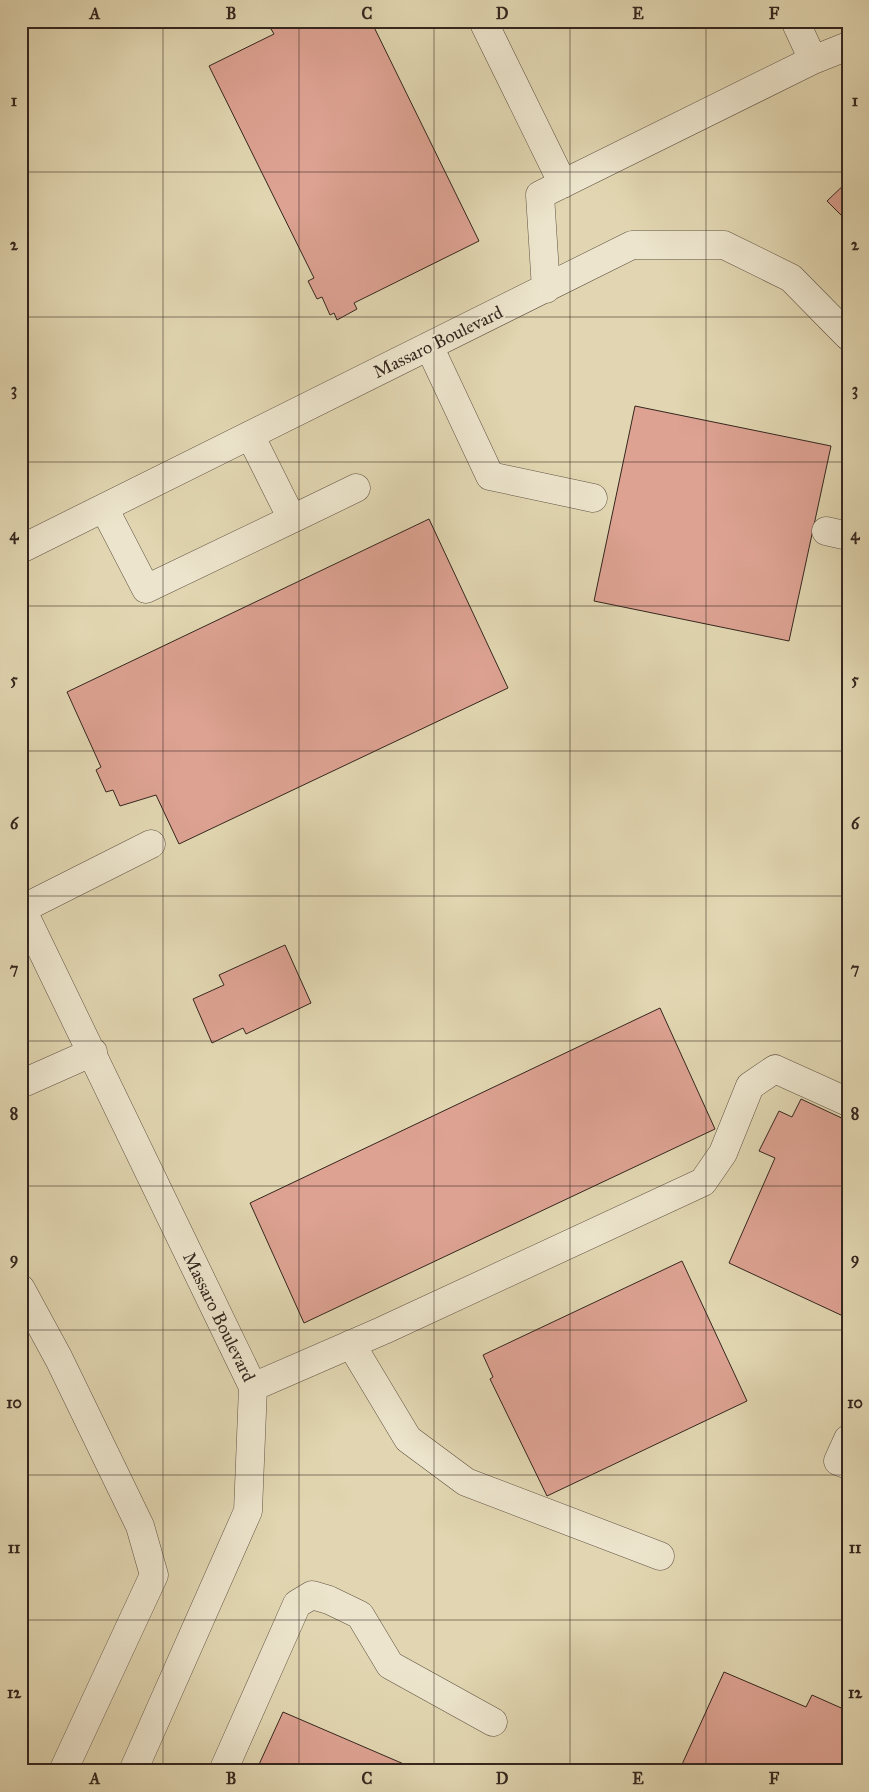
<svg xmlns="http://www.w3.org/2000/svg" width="869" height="1792" viewBox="0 0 869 1792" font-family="'IM FELL Great Primer',serif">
<rect width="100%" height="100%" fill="#e1d6b1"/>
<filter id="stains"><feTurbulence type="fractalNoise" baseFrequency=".004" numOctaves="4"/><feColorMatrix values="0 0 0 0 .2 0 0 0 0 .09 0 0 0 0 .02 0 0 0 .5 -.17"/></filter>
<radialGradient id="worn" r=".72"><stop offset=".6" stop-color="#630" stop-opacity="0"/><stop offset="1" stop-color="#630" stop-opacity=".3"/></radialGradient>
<!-- building -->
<path fill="#dda292" stroke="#34261e" d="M371,21L479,241L354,303L357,309L337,320L334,313L330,315L322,297L317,299L308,281L314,278L209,66L274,34L271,29L284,21Z
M848,181V222L827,201Z
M635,406L831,446L789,641L594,601Z
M429,519L508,688L179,844L156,795L120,806L113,790L106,792L96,770L101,767L67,692Z
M285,945L311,1003L246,1034L243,1028L212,1043L193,999L224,985L219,975Z
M660,1008L715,1129L304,1323L250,1203Z
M801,1099L848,1121V1305L843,1316L729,1263L775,1158L759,1151L779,1111L792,1117Z
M682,1261L747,1401L547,1496L490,1379L493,1377L483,1355Z
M724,1672L806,1707L812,1695L848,1711V1771H679Z
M283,1712L420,1771H256Z"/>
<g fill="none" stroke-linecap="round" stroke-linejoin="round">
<defs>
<path id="minor" d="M483,21L563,184
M795,21L813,60L848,46
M546,289L540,195L813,60
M429,346L490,476L593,498
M104,508L146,589L292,519L250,435
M292,519L356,488
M826,531L848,536
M21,549L632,245H724L791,278L848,336
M21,907L253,1387L248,1511L133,1771
M22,909L151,844
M21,1084L93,1052
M21,1289L59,1359L140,1526L154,1575L63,1771
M351,1344L408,1439L466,1482L660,1556
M253,1387L384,1330L703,1182L723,1153L750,1086L775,1069L848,1102
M848,1439L838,1461L848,1465
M223,1771L297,1604L312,1595L329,1600L360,1615L390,1665L493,1722"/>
</defs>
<!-- minor casing -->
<use href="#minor" stroke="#5f5243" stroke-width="29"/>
<!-- minor -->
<use href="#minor" stroke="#ece4cc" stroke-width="28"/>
</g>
<!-- grid -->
<path fill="none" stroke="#34261e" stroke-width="1" stroke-opacity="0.55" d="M163,21V1771M299,21V1771M434,21V1771M570,21V1771M706,21V1771M21,172H848M21,317H848M21,462H848M21,606H848M21,751H848M21,896H848M21,1041H848M21,1186H848M21,1330H848M21,1475H848M21,1620H848"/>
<g text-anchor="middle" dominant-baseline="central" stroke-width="4" stroke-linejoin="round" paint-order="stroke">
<!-- street labels -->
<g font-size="18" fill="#34261e" stroke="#ece4cc">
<text transform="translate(438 342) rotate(-26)">Massaro Boulevard</text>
<text transform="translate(219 1317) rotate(64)">Massaro Boulevard</text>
</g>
</g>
<!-- margin -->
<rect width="869" height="1792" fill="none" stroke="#e1d6b1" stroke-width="55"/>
<rect x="28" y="28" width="814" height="1736" fill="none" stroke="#34261e" stroke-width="2"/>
<g font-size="16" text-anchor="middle" font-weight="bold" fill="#34261e">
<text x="95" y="19">A</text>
<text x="231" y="19">B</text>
<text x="367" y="19">C</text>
<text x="502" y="19">D</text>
<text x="638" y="19">E</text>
<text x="774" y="19">F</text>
<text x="14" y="106">1</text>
<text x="855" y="106">1</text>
<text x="14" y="250">2</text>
<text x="855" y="250">2</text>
<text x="14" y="395">3</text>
<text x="855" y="395">3</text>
<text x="14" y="540">4</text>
<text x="855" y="540">4</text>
<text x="14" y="685">5</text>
<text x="855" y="685">5</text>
<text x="14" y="829">6</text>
<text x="855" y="829">6</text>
<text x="14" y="974">7</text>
<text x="855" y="974">7</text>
<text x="14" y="1119">8</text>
<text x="855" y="1119">8</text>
<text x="14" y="1264">9</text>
<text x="855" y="1264">9</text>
<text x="14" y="1408">10</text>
<text x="855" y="1408">10</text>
<text x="14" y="1553">11</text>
<text x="855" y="1553">11</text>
<text x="14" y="1698">12</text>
<text x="855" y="1698">12</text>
<text x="95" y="1784">A</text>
<text x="231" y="1784">B</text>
<text x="367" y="1784">C</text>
<text x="502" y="1784">D</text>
<text x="638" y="1784">E</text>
<text x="774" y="1784">F</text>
</g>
<rect width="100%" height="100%" filter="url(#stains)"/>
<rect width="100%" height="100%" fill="url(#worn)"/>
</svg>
